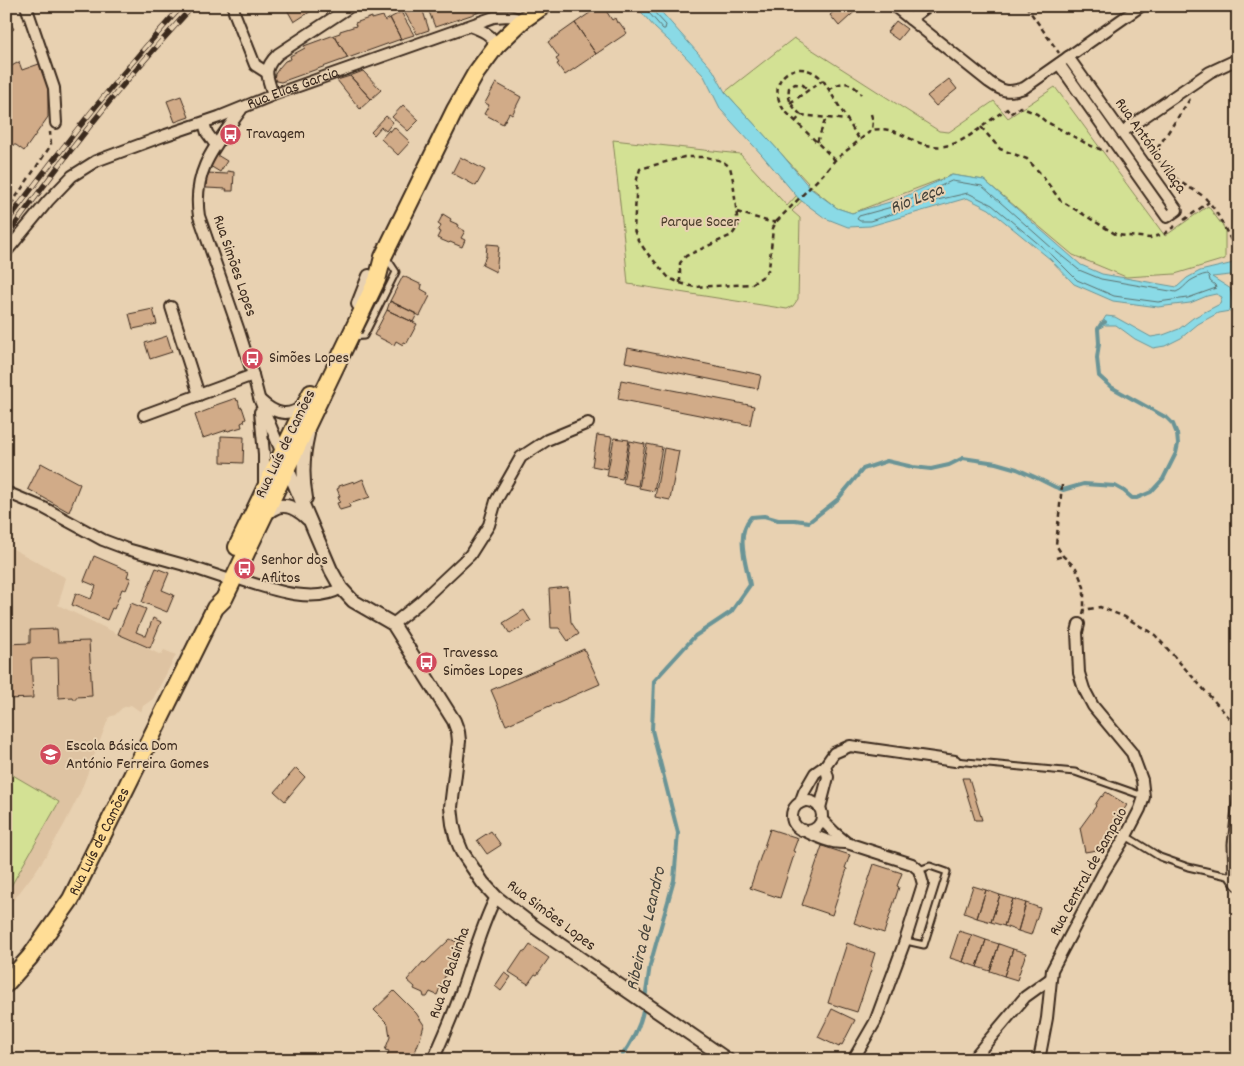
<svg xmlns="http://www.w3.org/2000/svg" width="1244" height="1066" viewBox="0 0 1244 1066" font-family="Dekko,sans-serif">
<rect width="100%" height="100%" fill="#e8d1b1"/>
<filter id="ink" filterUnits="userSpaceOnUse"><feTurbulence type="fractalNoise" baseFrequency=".02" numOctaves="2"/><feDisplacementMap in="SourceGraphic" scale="10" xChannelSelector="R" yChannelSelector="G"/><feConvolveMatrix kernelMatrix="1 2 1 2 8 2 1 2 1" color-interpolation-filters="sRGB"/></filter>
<g filter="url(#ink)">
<!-- built -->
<path fill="#dec3a2" d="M6,545L66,578L58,605L161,655L164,650L176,655L153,699L143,706L141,712L131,705L122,708L115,715L109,717L80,793L64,825L49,851L35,872L6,910Z"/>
<!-- green -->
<path fill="#d3e194" stroke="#878659" d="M794,38L939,131L949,132L994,101L1008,118L1055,87L1165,236L1208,206L1225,229V259L1175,274L1126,277L1073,255L984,180L952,175L852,213L837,208L813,189L792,211L800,218L798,299L793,306L787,309L628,284L623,230L613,140L740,154L787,206L808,183L725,92Z
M6,771L59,802L7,893L6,892Z"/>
<!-- water -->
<path fill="#8adae6" stroke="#6a9496" d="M636,6H656L713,70L725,92L779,151L810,188L837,208L852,213L897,200L952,175L984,180L1081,265L1102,274L1177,287L1187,278L1200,271L1238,262V276L1230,275L1212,277L1231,289L1233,307L1230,311L1218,313L1198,324L1181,338L1165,346L1153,348L1135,339L1116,325H1105L1098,329L1106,316L1115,317L1151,337L1163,335L1179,329L1193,318L1220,304L1222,297L1216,294L1207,296L1190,303L1158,307L1113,301L1074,284L1050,259L989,209L967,198L870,226L848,227L825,218L799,199L762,155L721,110L704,76L681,52L655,28Z"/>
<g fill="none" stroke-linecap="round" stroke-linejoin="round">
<!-- shore -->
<path stroke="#5b706e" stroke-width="1" d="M643,6L663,29H665L666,25L653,11L652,6
M952,181L982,186L1053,249L1079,270L1101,279L1176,292C1182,290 1185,285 1190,281C1195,278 1201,275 1207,274L1209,276L1210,281L1215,285L1216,288L1188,298L1158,302L1114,296L1077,280L1053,256L992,205L968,193L933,201L870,221H860L857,219L859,216L899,205Z"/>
<!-- stream -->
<path stroke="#6a9496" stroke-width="4" d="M645,999L650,965L674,880L678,833L652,730L654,681L695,636L731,612L750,585C746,563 735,535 751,517L764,516L778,520H795L809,522L838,499L863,469L887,461L913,467L931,469L949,465L963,458L996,463L1017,469L1037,478L1055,487L1063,490L1084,484L1115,486L1124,491L1132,498H1137L1151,492L1163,479L1176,453L1178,444L1177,434L1173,424L1167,418L1111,387L1099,376L1097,358L1099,343L1098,329L1101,324L1105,322
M619,1060C631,1044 641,1026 644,1006"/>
</g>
<!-- building -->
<path fill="#d1ab88" stroke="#3b2a1e" d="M285,6H319L294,22Z
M401,6H413L416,10L405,13Z
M435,6H474L477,13L435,27L428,9Z
M474,6H496L477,13Z
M600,6H603L612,20L615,18L617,23L619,22L627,33L596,54L575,23Z
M840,6H861L839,26L830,15Z
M422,8L429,30L417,34L405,13Z
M401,12L414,35L401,39L390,18Z
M6,16L14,29L6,34Z
M383,16L385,21L390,18L401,39L348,58L334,35L340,33V31L356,26L355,23L372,17V19Z
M896,21L907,29L898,40L887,32Z
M575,23L596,54L565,75L557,64L559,63L556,59L559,57L548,42Z
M334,35L348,58L281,82L276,81L274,78L275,74L279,68L285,61L291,59L290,56L305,48L304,46Z
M19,62L22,70L39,64L48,87V117L24,151L16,145H6V69Z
M363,71L381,90L371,99L350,76Z
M350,76L371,99L360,109L337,80Z
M949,79L957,89L936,106L927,96Z
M496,83L521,97L512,115L509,113L503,124L484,114L489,105L485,103Z
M181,96L189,117L175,122L167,101Z
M403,105L419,120L408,131L392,117Z
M386,116L393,122L386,131L381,127L374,135L371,132Z
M394,127L410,142L398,155L381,139L389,130L390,132Z
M217,155L227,161L220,172L210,166Z
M460,157L485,170L476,186L452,173Z
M227,171L234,172L233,191H226L227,189L206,188L207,173L227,174Z
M443,214L451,219L450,221L459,225L458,227L465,231L461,238L465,240L462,247L450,242L449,243L437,238L440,232L438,231L441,226L438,224Z
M487,244L499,245L496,272L482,265L486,256Z
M403,276L422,285L421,289L428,293L427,295L430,296L420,316L390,301Z
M1238,288V322L1235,323L1231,289Z
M390,301L417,314L413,322L387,310Z
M153,309L157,324L133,329L129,314Z
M387,310L417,324L407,343L404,342L403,345L396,341L394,345L374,335Z
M167,336L172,352L150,359L145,343Z
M628,348L761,375L758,389L625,362Z
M621,380L754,406L750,425L618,399Z
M236,398L237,401L238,400L240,408L242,407L246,419L244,420L245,421L241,423L242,427L228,431L227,430L203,438L195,415L213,408V406Z
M597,435L612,437L607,469L592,466Z
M221,436L244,437L243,463L221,462Z
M614,438L629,440L622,479L607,476Z
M630,441L645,444L638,486L623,483Z
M647,444L662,447L654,491L639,488Z
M664,448L679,451L670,500L655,497Z
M41,463L80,484L69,512L28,489Z
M363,479L370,497L349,504L350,507L340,510L337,503L340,502L338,497L340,496L337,489L339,488V486L354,481V483Z
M94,556L129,571L127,577L131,578L126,590L122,589L114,609L112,608L107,620L72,605L76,593L91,599L96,586L84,581Z
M156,568L169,573L162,590L174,595L167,612L142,602Z
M568,587L571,622L579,634L568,641L559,628H551L549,589Z
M131,603L146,609L136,632L146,636L153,618L161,622L150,648L118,634Z
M524,610L531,621L510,634L503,623Z
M57,629L58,642L89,641L92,696L76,697V699H73L72,697L59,698L58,658L31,659L33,698L6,699V644L30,643V630Z
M584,649L600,684L506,725L491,690Z
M296,768L305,777L285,801L275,792Z
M962,778H969L982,820H975Z
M1106,792L1127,805L1123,811L1125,813L1121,818L1119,816L1105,838L1107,839L1103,844L1102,843L1097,850L1085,852L1080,828L1096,806L1095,805L1101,796L1102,797Z
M770,829L798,838L793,851L795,852L780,898L750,888Z
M491,831L501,845L487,854L477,840Z
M822,846L850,855L845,868L847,869L832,915L802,905Z
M874,864L902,873L897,886L899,887L884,933L854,923Z
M973,886L986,890L977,918L964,913Z
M986,890L1000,895L991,922L977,918Z
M1000,895L1013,899L1004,926L991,922Z
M1013,899L1026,903L1018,931L1004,926Z
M1026,903L1040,908L1031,935L1018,931Z
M959,931L972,935L963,962L950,958Z
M972,935L986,940L977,967L963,962Z
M450,939L459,943L437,995L430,992L427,997H424L423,993L414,989L415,987L407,980L423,962L425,963Z
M986,940L999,944L990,971L977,967Z
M847,943L875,953L871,966L872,967L857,1012L828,1003Z
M999,944L1013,949L1004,976L990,971Z
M530,945L549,958L537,975L535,974L528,984L509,972L523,951L525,952Z
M1013,949L1026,953L1017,980L1004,976Z
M504,973L511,977L501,991L495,986Z
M394,991L416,1013L424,1025L421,1036L414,1055L416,1056L415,1060H387L388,1058L387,1057L389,1051L385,1050L390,1037L388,1024L374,1010Z
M832,1009L855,1020L842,1045L840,1044L839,1047L818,1037Z"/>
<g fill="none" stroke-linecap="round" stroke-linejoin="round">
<defs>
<path id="service" d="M352,337L364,336L396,272L386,257
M955,761L1075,772L1143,796
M1126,836L1160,857L1188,867L1232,877L1231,844L1238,782
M906,941L924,945L947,872L930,866L919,870"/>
<g id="minor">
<path d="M26,6L54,88L56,123"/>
<path d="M234,6V12L255,65L266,72"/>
<path d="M894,6L989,82C1003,92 1008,93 1024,88L1141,6"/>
<path d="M910,19L928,6"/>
<path d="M470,26C481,30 492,34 496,46"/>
<path d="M1059,64L1167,217L1177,210L1068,57"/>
<path d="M273,95C267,75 262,70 278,54L351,6"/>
<path d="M241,110C216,145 192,170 199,216L239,331L253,375L259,398L283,456"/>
<path d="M204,123L207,133L215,144"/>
<path d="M1122,132L1210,72L1238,59"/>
<path id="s1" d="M6,252L48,201L72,176L96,161L166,135L219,117L273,95L494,17L509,16L523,20"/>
<path d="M171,307L199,395"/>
<path d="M261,401C274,413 288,419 303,405"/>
<path d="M260,412L264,454V484"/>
<path d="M144,415L253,375"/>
<path d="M6,492L44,508L103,540L127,549L188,566L233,581"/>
<path d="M242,580C270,589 314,605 341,588"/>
<path d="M393,624L419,603L470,555L489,525L496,501L521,457L547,440L588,423"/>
<circle cx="807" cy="816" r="15"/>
<path d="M800,803L804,792L815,773L825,766L834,753L850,746L955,761"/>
<path d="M820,808L828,777L825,766"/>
<path d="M822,820L835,833L847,843L912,864L919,870L923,884L905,941L875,1022L853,1060"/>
<path d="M803,830C817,837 831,844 847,843"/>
<path d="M1232,877L1238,885"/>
<path d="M433,1060C443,1038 452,1017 460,995C472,962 480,928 496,897"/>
<path d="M972,1060L1025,997L1050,979"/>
<path d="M1039,1060L1047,1018L1052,970L1103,873L1126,836L1140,809L1144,797L1142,780L1132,753L1093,706L1084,689L1079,673L1077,632L1079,624"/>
</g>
<path id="tertiary" d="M358,304L369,276
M287,461V467L331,570L341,588L353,601L393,624L454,721L458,732L459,741L451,807L453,824L456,837L462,852L483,883L496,897L536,928L728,1060
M306,498C302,477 303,455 308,434
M264,517C266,514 269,511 273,509C285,501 299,510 308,519"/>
<g id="primary">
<path d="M237,547L311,393"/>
<path id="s2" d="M6,984L30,957L71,899L215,608L224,599L377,280L383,257L455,110L476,73L496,46L523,20L543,6"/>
</g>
</defs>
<!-- service casing -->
<use href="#service" stroke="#3b2a1e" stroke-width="9"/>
<!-- minor casing -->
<use href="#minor" stroke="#3b2a1e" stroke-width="14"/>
<!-- tertiary casing -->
<use href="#tertiary" stroke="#3b2a1e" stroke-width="16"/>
<!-- primary casing -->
<use href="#primary" stroke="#3b2a1e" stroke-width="20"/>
<!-- path -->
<path stroke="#3b2a1e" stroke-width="2.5" stroke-dasharray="5 4" stroke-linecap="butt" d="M1026,6L1059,53
M829,90C842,80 851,81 861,94
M1190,99L1153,155C1161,163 1169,172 1178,180C1187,188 1199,191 1207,200C1221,215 1226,235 1238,251
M790,103L823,80
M871,114L873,121L872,130
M801,115C793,107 787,101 789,88L795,84L803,85L808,90
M795,122L801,115L847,120
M981,127L1000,149L1027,159L1041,174L1060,200L1117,235L1150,238L1164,234L1175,226
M817,142L826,118
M835,160L784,110C763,80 797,53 823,80L859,139
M6,212L51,145L50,132
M737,212L770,222H776
M1184,220L1209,202
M680,283V263L686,256L732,235L738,226L733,180L730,167L722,161L706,157H684L640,169L637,179L634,230L638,240L647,253L669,278L680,283L694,287L752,284L762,277L769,269L773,228L776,222L828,169L835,160L872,130C889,127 898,133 913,140C954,160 974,129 1007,109L1010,114L1020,107L1037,114L1045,121L1089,145L1102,150L1107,151
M1062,485L1056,545L1063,556L1076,568L1084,587V610
M1056,558L1063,556
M1083,614L1084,610L1100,607L1125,617L1155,635L1233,722L1238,726"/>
<!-- service -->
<use href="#service" stroke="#e8d1b1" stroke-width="5"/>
<!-- minor -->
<use href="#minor" stroke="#e8d1b1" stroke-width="10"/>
<!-- tertiary -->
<use href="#tertiary" stroke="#e8d1b1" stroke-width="12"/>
<!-- primary -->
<use href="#primary" stroke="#ffdd96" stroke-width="16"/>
<defs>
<path id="rail" d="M6,223C61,148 119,75 182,6
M6,237C38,193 71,149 105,107C133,72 163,39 193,6"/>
</defs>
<!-- rail casing -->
<use href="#rail" stroke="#3b2a1e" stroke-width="5.5"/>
<!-- rail -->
<use href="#rail" stroke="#e8d1b1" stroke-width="4" stroke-dasharray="11" stroke-linecap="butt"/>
</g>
</g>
<!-- icons -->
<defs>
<symbol id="bus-disc" viewBox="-11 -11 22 22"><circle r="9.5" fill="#d1495b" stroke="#e8d1b1"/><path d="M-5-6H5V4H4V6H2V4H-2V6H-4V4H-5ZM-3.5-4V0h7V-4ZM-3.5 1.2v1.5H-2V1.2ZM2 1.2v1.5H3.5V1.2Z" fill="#fff"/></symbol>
<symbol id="school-disc" viewBox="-11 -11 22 22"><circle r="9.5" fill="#d1495b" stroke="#e8d1b1"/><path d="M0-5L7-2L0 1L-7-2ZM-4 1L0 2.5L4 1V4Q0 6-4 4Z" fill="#fff"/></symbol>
</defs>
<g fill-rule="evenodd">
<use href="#bus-disc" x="218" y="122" width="25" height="25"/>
<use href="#bus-disc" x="240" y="346" width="25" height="25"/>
<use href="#bus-disc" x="232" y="556" width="25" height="25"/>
<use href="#bus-disc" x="414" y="650" width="25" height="25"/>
<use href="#school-disc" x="38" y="742" width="25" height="25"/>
</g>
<g text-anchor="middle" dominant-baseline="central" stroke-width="4" stroke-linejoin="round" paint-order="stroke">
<!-- street labels -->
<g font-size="16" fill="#3b2a1e" stroke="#e8d1b1">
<text stroke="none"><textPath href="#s1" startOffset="339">Rua Elias Garcia</textPath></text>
<text transform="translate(1150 146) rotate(55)">Rua António Vilaça</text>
<text transform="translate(234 266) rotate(71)">Rua Simões Lopes</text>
<text transform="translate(286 444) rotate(-64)">Rua Luís de Camões</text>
<text stroke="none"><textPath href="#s2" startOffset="171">Rua Luís de Camões</textPath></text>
<text transform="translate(1089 872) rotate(-61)">Rua Central de Sampaio</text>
<text transform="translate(551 916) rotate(37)">Rua Simões Lopes</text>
<text transform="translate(450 973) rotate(-71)">Rua da Balsinha</text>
</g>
<!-- poi labels -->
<g font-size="16" fill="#3b2a1e" stroke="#e8d1b1" text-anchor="start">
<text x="246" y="134">Travagem</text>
<text x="269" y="358">Simões Lopes</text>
<text x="261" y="560">Senhor dos<tspan x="261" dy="18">Aflitos</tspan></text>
<text x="443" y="653">Travessa<tspan x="443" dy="18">Simões Lopes</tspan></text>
<text x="66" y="746">Escola Básica Dom<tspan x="66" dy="18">António Ferreira Gomes</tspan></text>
</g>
<!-- park labels -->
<g font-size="16" fill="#4a3c2a" stroke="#e8d1b1">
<text x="700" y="222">Parque Socer</text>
</g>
<!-- water labels -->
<g font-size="18" font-style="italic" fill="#47443c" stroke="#e8d1b1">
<text transform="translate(917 200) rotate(-21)">Rio Leça</text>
<text transform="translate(647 929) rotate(-77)">Ribeira de Leandro</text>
</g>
</g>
<!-- margin -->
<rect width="1244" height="1066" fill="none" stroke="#e8d1b1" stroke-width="25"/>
<rect x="12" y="12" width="1219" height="1041" fill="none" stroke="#3b2a1e" stroke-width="2" filter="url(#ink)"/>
</svg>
